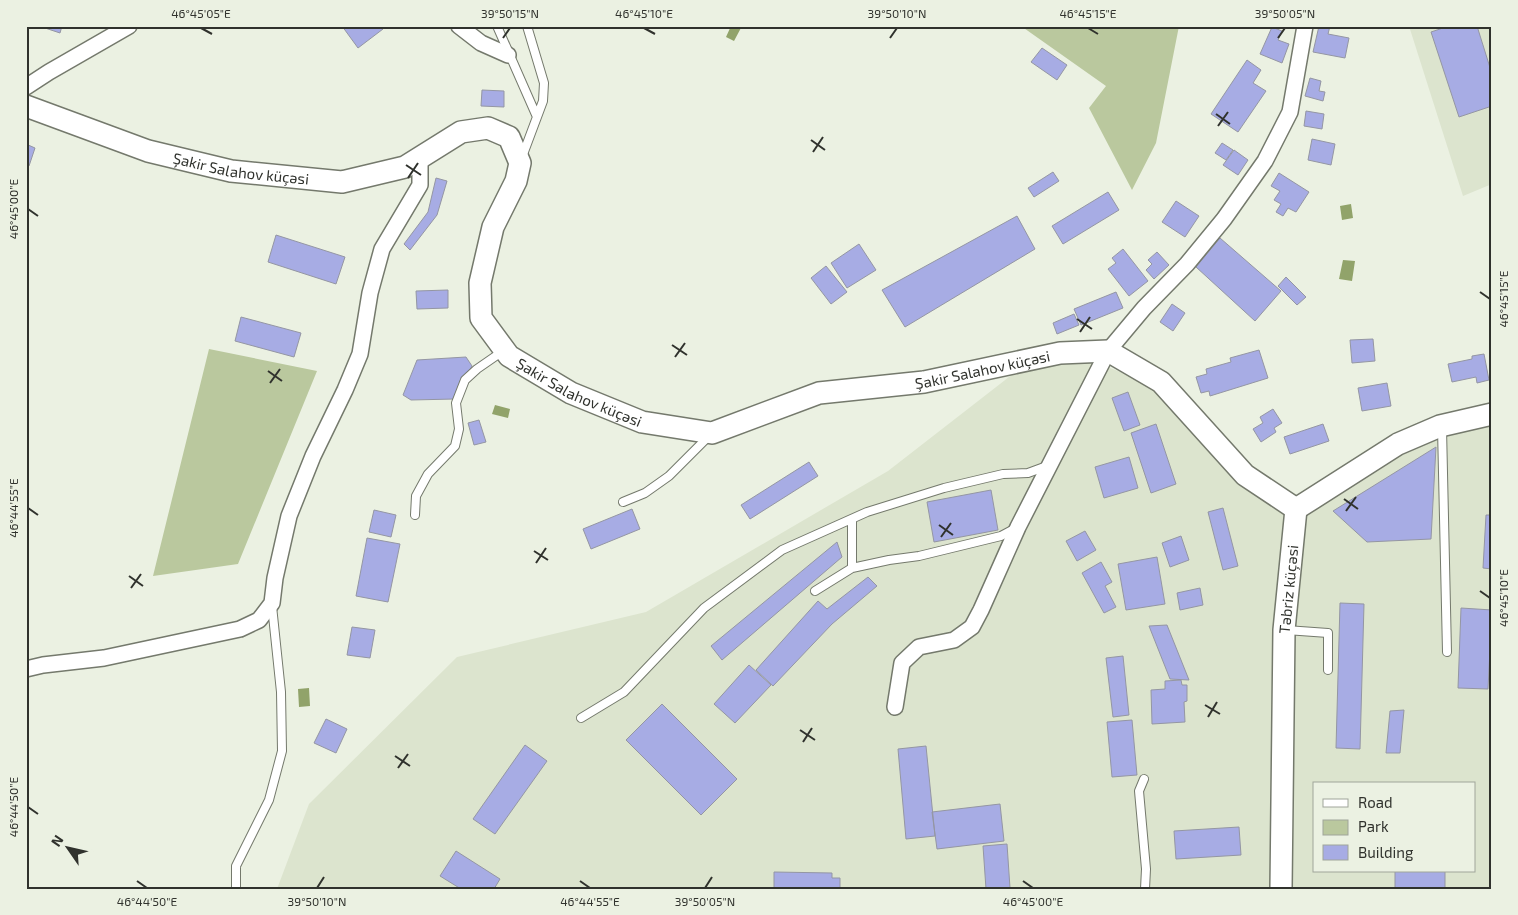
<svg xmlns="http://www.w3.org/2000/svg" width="1518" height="915" viewBox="0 0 1518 915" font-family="'Exo 2',sans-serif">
<rect width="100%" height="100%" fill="#ebf1e2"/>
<!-- built -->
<path fill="#dce4ce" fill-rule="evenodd" d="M1409,26H1492V184L1463,196Z
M1050,345L1144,381L1284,512L1400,451L1492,423V889H277L309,804L457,657L646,612L888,471ZM1314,784H1474V871H1314Z"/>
<!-- green -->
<path fill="#bac89e" d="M1021,26H1179L1156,143L1132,190L1089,108L1106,86Z
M209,349L317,371L238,564L153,576Z"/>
<!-- water -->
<path fill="#91a36a" d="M731,26H742L734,41L726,37Z
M1351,204L1353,218L1342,220L1340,206Z
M1343,260L1355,261L1352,281L1339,279Z
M495,405L510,409L508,418L492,414Z
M309,688L310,706L299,707L298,689Z"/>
<!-- building -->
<path fill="#a7ace4" stroke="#9496a3" d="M39,26H62L60,33Z
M342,26H381L383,29L358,48Z
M1319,26H1330L1328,34L1349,38L1345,58L1313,52Z
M1449,26H1477L1492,74V106L1459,117L1431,32Z
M1272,27L1282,31L1278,40L1289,44L1282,63L1260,54Z
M1042,48L1067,65L1057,80L1031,62Z
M1247,60L1261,70L1253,83L1266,91L1238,132L1211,114Z
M1310,78L1321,81L1319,91L1325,92L1323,101L1305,96Z
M482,90L504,91V107L481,106Z
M1306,111L1324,114L1322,129L1304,126Z
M1312,139L1335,144L1331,165L1308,160Z
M1222,143L1233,150L1226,160L1215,153Z
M26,144L35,148L29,166L26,165Z
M1234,150L1248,160L1238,175L1223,165Z
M1053,172L1059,181L1034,197L1028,188Z
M1279,173L1309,192L1296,212L1288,208L1283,216L1276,212L1281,204L1274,200L1280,191L1271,186Z
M436,178L447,181L437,215L410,250L404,244L428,212Z
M1108,192L1119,210L1063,244L1052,226Z
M1176,201L1199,216L1185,237L1162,222Z
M1017,216L1035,249L905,327L882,290Z
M276,235L345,257L336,284L268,262Z
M1220,238L1281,291L1255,321L1196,267Z
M859,244L876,270L847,288L831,263Z
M1123,249L1148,281L1129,296L1108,269L1116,263L1112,258Z
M1157,252L1169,265L1154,279L1146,270L1152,264L1148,260Z
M826,266L847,292L831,304L811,278Z
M1286,277L1306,297L1297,305L1278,286Z
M448,290V308L417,309L416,291Z
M1116,292L1123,308L1081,325L1074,309Z
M1172,304L1185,313L1173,331L1160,322Z
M1074,314L1079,325L1057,334L1053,323Z
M241,317L301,333L294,357L235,341Z
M1373,339L1375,361L1352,363L1350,340Z
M1259,350L1268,378L1210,396L1209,391L1201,393L1196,377L1207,374L1206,369L1231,362L1230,358Z
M1484,354L1489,380L1477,383L1476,377L1452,382L1448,364L1472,359V356Z
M466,357L472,366L455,399L411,400L403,395L417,360Z
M1387,383L1391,406L1362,411L1358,388Z
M1128,392L1140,425L1124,431L1112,398Z
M1273,409L1282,423L1274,428L1276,432L1261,442L1253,429L1263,423L1260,417Z
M479,420L486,442L474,445L468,423Z
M1156,424L1176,484L1151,493L1131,433Z
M1323,424L1329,441L1290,454L1284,437Z
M1436,447L1431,539L1367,542L1333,511Z
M1129,457L1138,488L1104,498L1095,467Z
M809,462L818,476L750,519L741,505Z
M991,490L998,530L934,542L927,502Z
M1223,508L1238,566L1223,570L1208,512Z
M632,509L640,529L591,549L583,529Z
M374,510L396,515L391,537L369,532Z
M1486,515H1492V569L1483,568Z
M1085,531L1096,550L1077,561L1066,541Z
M1181,536L1189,560L1170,567L1162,543Z
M367,538L400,544L388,602L356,596Z
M837,542L842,557L722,660L711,646Z
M1157,557L1165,604L1126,610L1118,564Z
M1101,562L1112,582L1105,586L1116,607L1104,613L1082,573Z
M868,577L877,586L832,624L773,686L756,670L818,601L827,609Z
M1200,588L1203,605L1180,610L1177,593Z
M1340,603L1364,604L1360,749L1336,748Z
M1461,608L1492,610L1488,689L1458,688Z
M1167,625L1189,680L1170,679L1149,626Z
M352,627L375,630L370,658L347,655Z
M1123,656L1129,715L1113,717L1106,658Z
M749,665L771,685L735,723L714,704Z
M1181,680L1182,685H1187V701L1184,702L1185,722L1152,724L1151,690L1165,689V681Z
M662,704L737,779L701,815L626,740Z
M1404,710L1400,753H1386L1390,711Z
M326,719L347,729L336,753L314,743Z
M1132,720L1137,775L1112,777L1107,722Z
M525,745L547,761L495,834L473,819Z
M926,746L935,836L906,839L898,749Z
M1000,804L1004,841L937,849L932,812Z
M1239,827L1241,855L1176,859L1174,831Z
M1007,844L1010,888L986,889L983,846Z
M456,851L500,879L494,889H461L440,876Z
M1395,871H1445V889H1395Z
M774,872L832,873V878H840V889H774Z"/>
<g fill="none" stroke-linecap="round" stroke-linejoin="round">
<defs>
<path id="lane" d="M497,26L537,117L522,157
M527,26L544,83L543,101L537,117
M1442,428L1447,652
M623,502L645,493L669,476L709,436
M415,515L416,496L428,474L455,446L459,429L456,403L465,380L477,369L503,351
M852,568L889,560L919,556L1001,536L1016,528
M815,591L852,568V519
M1286,630L1328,633V670
M581,718L624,692L704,608L782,550L867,512L944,488L1003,474L1028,473L1047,466
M1144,779L1139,791L1146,869L1145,889
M236,889V866L269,800L282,751L281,692L272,606"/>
<path id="street" d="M459,26L481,43L508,55
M26,87L49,72L129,26
M26,669L43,665L104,658L240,629L259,620L272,603L275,578L289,516L313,456L345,390L360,354L370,293L382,249L420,185V158
M895,707L902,663L919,647L954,640L972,627L981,610L1018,527L1108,351L1144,308L1187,264L1224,219L1265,161L1290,112L1305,26"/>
<g id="secondary">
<path id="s1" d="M26,106L148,151L231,171L342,182L405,167L461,132L488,128L509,137L520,163L516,181L493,227L480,283L481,318L509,356L571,393L642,422L712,433L819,393L924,382L1060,353L1108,351L1161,382L1245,475L1296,509"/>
<path d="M1296,509L1398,444L1440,426L1492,414"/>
<path id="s2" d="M1281,889L1284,630L1296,509"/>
</g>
</defs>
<!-- lane casing -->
<use href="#lane" stroke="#74796c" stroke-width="10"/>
<!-- street casing -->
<use href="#street" stroke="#74796c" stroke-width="18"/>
<!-- secondary casing -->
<use href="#secondary" stroke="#74796c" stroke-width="24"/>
<!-- lane -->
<use href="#lane" stroke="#fff" stroke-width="8"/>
<!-- street -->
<use href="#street" stroke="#fff" stroke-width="15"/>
<!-- secondary -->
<use href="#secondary" stroke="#fff" stroke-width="21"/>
</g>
<!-- ticks -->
<path fill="none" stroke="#30322d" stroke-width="2" d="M201,28L212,34M644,28L655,34M1088,28L1098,34M503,38L510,28M890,38L897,28M1278,38L1285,28M1216,114L1230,124M1218,126L1228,112M811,140L825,150M813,152L823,137M406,165L421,175M408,178L418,163M28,209L38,216M1480,292L1490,299M1077,319L1092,329M1080,332L1090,317M672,345L687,355M675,357L685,343M268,371L282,381M270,383L280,369M1344,499L1358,509M28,508L38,515M1346,511L1356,497M939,525L953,535M941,537L951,523M534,551L548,560M536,563L546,548M129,576L143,586M131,588L141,574M1480,591L1490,598M1205,705L1220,714M1208,717L1217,702M800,730L815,740M803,742L812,728M395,756L410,766M398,768L408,754M28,807L38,814M137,881L147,888M580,881L590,888M1023,881L1033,888M317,888L324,877M705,888L712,877"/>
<g text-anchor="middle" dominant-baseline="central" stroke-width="4.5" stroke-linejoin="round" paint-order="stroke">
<!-- street labels -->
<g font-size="15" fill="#30322d" stroke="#ebf1e2">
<text stroke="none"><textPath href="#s1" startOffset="225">Şakir Salahov küçəsi</textPath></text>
<text stroke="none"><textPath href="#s1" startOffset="1245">Şakir Salahov küçəsi</textPath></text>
<text stroke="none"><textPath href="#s1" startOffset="825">Şakir Salahov küçəsi</textPath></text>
<text stroke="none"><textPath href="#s2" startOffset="300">Təbriz küçəsi</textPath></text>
</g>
</g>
<!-- border -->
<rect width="1518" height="915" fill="none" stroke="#ebf1e2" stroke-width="55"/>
<!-- legend -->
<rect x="1313" y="782" width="162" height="90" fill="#ebf1e2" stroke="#a0a59a"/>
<rect x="1323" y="799" width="25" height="8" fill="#ffffff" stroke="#a0a59a"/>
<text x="1358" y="808" font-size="15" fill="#30322d">Road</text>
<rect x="1323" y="820" width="25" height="15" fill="#bac89e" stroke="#a0a59a"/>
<text x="1358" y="832" font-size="15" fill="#30322d">Park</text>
<rect x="1323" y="845" width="25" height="15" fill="#a7ace4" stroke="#a0a59a"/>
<text x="1358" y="858" font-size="15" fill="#30322d">Building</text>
<!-- north arrow -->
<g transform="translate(68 848) rotate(304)" stroke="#ebf1e2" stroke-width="4" paint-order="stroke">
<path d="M0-4L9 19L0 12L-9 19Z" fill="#30322d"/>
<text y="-8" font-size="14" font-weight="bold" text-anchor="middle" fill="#30322d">N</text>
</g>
<rect x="28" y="28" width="1462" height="860" fill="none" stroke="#30322d" stroke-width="2"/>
<g font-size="12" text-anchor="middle" fill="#30322d">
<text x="201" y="18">46°45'05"E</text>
<text x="510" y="18">39°50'15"N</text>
<text x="644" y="18">46°45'10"E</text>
<text x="897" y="18">39°50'10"N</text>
<text x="1088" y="18">46°45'15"E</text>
<text x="1285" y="18">39°50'05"N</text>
<text transform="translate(14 209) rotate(-90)" y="4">46°45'00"E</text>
<text transform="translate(1504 299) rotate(-90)" y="4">46°45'15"E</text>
<text transform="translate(14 508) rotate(-90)" y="4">46°44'55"E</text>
<text transform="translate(1504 598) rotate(-90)" y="4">46°45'10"E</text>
<text transform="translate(14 807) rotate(-90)" y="4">46°44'50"E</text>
<text x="147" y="906">46°44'50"E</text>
<text x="317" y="906">39°50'10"N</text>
<text x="590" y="906">46°44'55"E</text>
<text x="705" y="906">39°50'05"N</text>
<text x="1033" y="906">46°45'00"E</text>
</g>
</svg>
